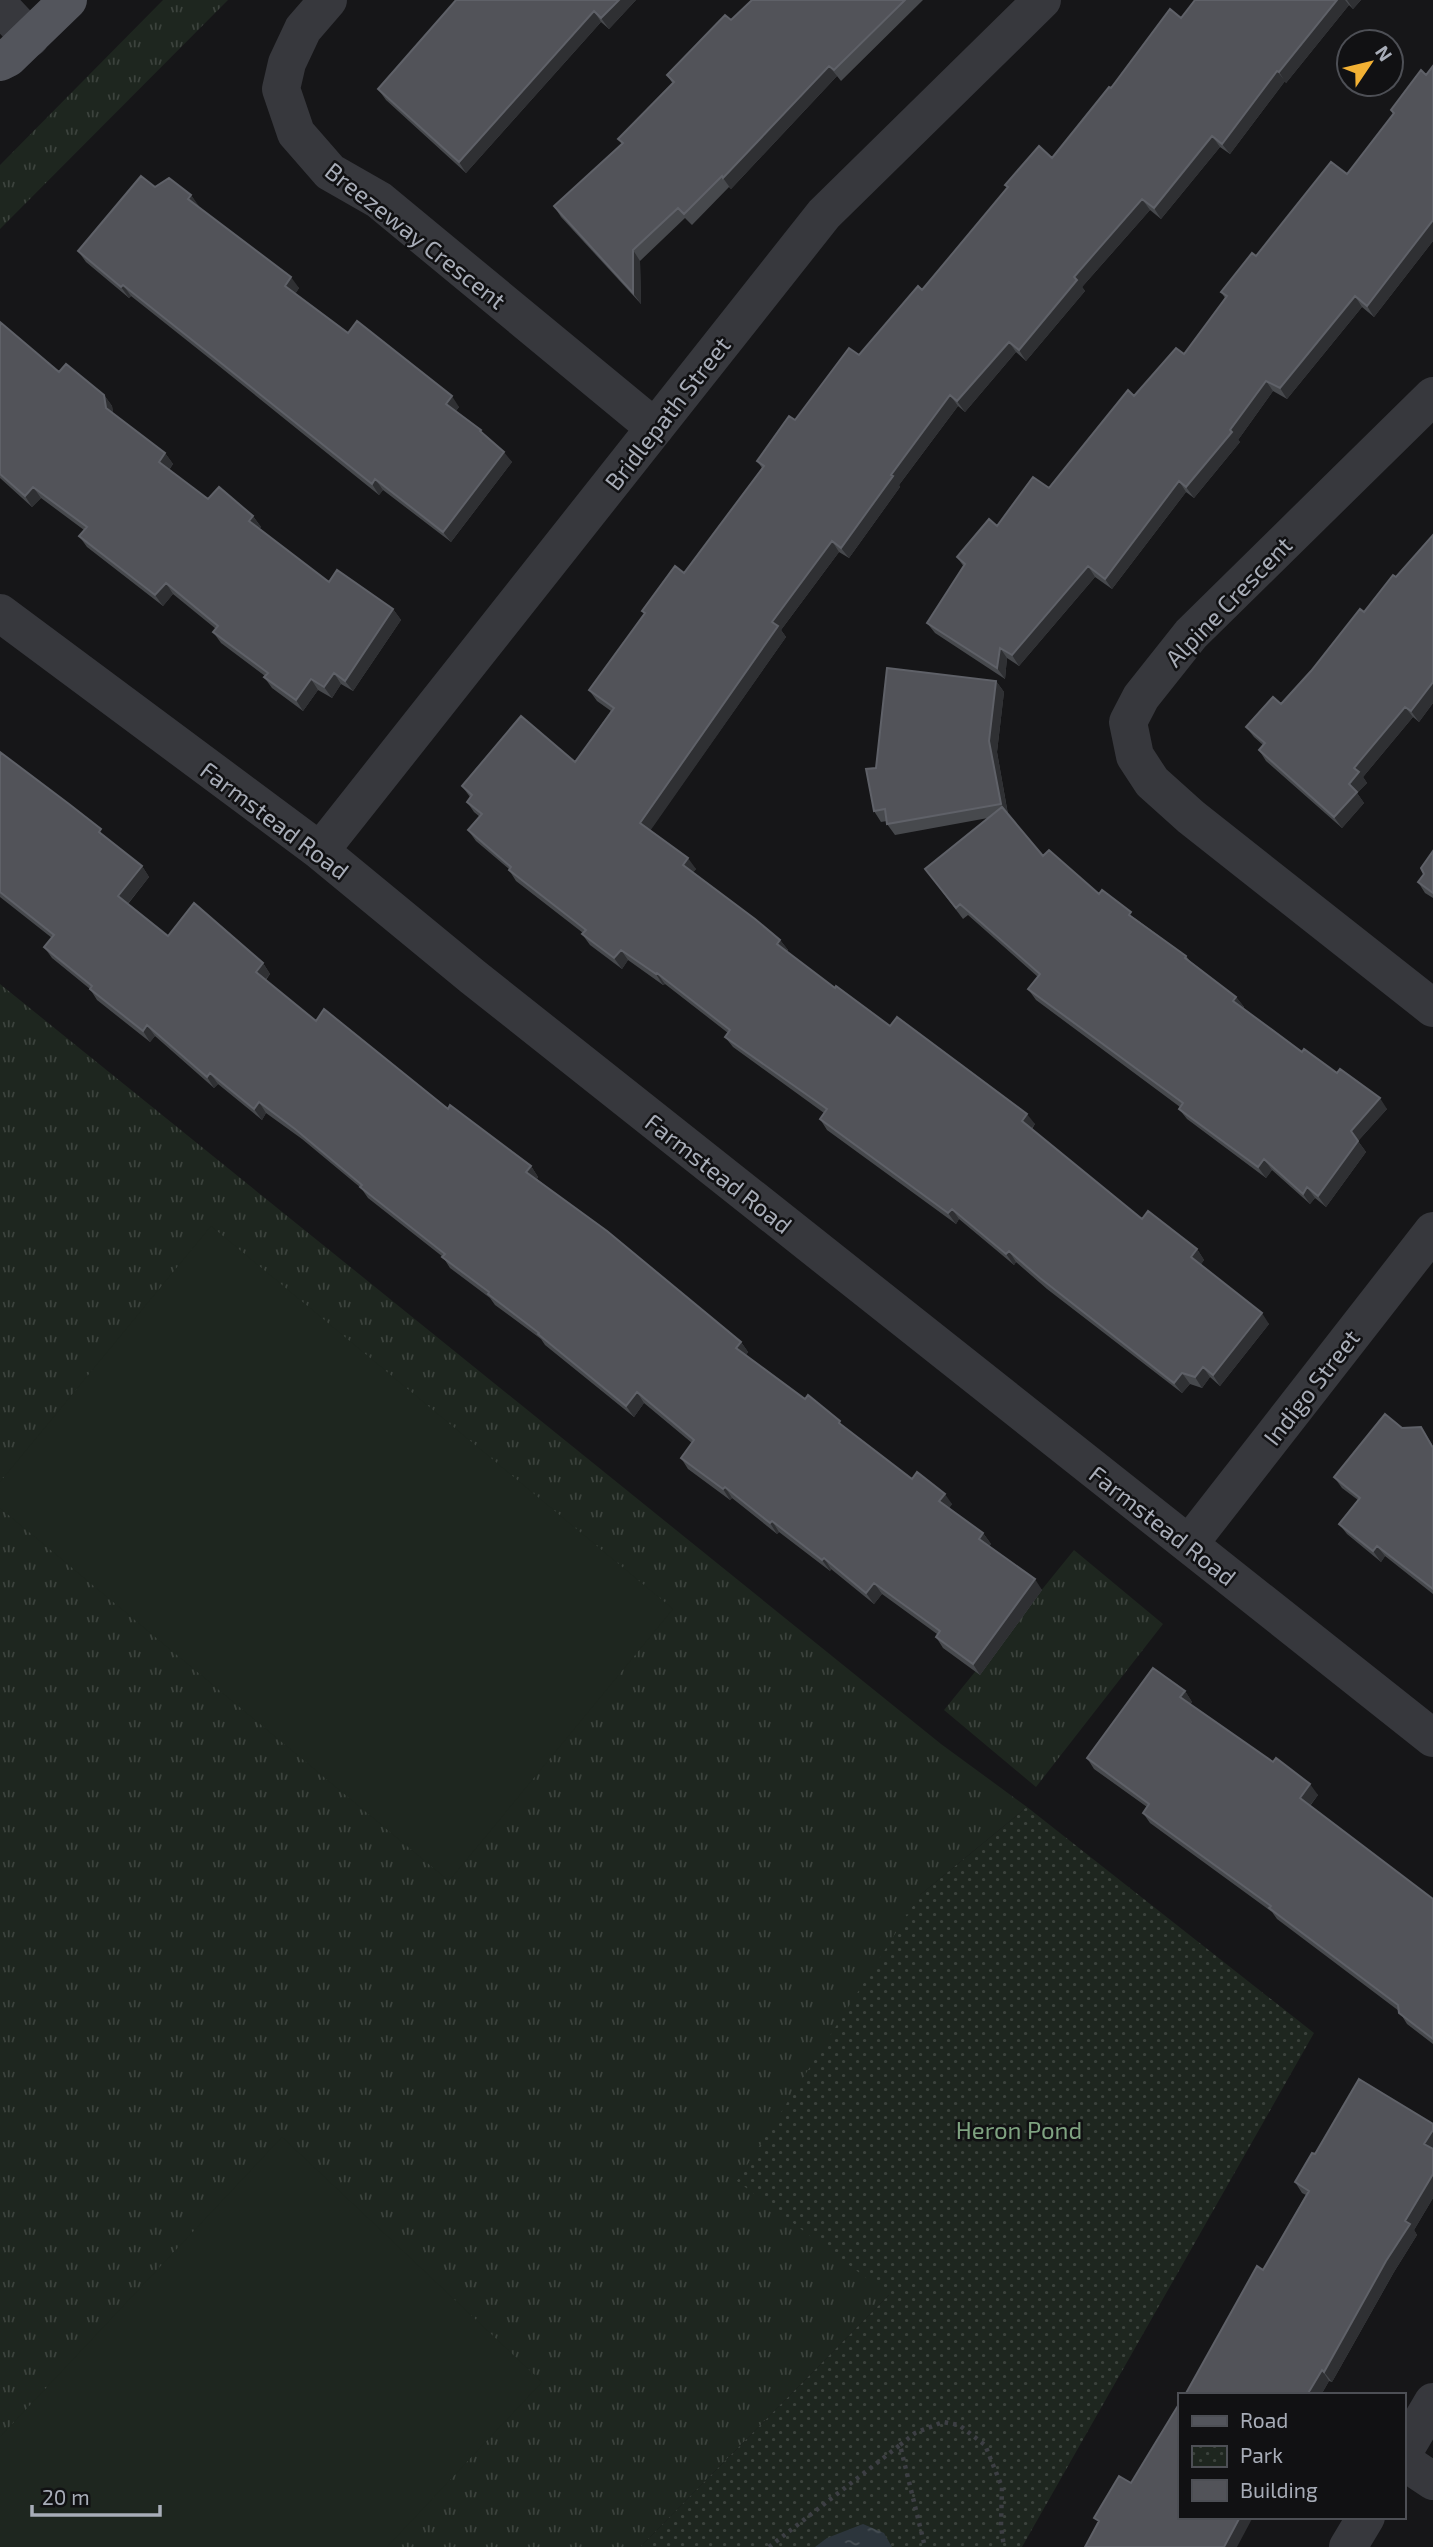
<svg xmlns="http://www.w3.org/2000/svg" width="1433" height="2547" viewBox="0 0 1433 2547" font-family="'Exo 2',sans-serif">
<defs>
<pattern id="grass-tufts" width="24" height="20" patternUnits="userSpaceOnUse" patternTransform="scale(1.75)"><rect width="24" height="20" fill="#1e261f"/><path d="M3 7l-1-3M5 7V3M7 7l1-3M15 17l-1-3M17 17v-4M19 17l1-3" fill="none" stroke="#3c433d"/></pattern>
<pattern id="park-dots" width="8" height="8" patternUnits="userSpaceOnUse" patternTransform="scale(1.75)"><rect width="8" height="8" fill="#1e261f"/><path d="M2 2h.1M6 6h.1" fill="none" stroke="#3c433d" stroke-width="1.8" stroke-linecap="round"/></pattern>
<pattern id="water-ripples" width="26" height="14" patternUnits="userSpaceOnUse" patternTransform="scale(1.75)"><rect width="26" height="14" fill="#2c353c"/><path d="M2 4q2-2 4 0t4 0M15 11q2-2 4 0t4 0" fill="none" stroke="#485056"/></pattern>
</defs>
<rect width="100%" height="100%" fill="#161618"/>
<!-- grass -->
<path fill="url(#grass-tufts)" d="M163,0H228L0,229V165Z
M0,984L941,1744L1027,1807L920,1895L890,2294L640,2547H0Z
M1074,1550L1163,1624L1036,1787L944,1710Z"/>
<!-- park -->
<path fill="url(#park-dots)" d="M1027,1807L1314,2033L1022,2547H640L889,2295L737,2181L920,1895Z"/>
<!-- garden -->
<path fill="#1e261f" d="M211,1226L673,1609L449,1881L0,1508V1482Z
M282,2137L542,2382L387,2547H0V2437Z"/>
<!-- water -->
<path fill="url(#water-ripples)" d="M863,2524L884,2533L892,2547H815L827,2538Z"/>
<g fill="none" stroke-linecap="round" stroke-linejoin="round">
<!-- path -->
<path stroke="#3d3f44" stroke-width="4.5" stroke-dasharray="3.5 5" stroke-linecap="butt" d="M900,2445L915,2433L943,2422L959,2425L985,2445L1002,2487L1001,2526L1004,2547
M769,2547L900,2445L925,2547"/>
<!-- minor -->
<path stroke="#37383d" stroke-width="38" d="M328,0L303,29L287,63L281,89L296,133L330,172L379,200L655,428
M0,6L30,38
M1433,396L1191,634L1141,697L1128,722L1135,756L1152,782L1191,817L1433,1008
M0,613L320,851L473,977L1433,1738
M320,851L824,214L1042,0
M1189,1544L1433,1231
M1403,2453L1433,2402
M1403,2461L1433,2481
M1348,2547L1366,2517"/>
<!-- major -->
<path stroke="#53555c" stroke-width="38" d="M0,62L8,58L68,0"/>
</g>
<!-- wall -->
<path fill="#47494d" d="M456,0H636L609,29L601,22L466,173L386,100L378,89Z
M752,0H923L841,81L837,76L731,189L729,187L692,225L685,218L640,261L641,304L561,217L554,206L622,144L618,139L673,84L667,75L731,20Z
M1195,0H1361L1353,9L1349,5L1286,83L1285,81L1230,154L1220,147L1161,219L1150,210L1082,287L1085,291L1026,361L1016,352L965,412L958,406L899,485L900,487L849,558L839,552L781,630L786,637L650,830L696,869L693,872L780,940L788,950L787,952L835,988L890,1026L1035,1124L1032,1129L1142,1219L1197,1249L1204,1260L1201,1264L1269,1324L1220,1386L1210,1377L1202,1388L1190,1384L1182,1393L1047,1289L1016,1262L1014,1265L959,1219L956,1224L827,1130L820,1119L824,1113L733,1047L725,1037L728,1033L665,984L663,985L628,960L622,969L590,945L582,934L583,933L516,881L509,870V869L476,841L468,830L480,817L474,812L467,802L470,797L462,786L575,762L611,711L597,701L589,690L645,614L642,611L684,573L762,468L757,461L922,290L1008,188L1005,185L1052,158L1111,88L1181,18Z
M1433,66V241L1374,317L1362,307L1287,399L1273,391L1238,440L1240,442L1194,498L1186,492L1112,589L1095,577L1019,666L1007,658L1005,679L935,633L927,623L964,567L957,557L997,526L1049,488L1134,396L1184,354L1225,298L1221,292L1256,256L1347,174L1393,114L1391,110L1426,75Z
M155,187L191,195L198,206L299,288L295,294L348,333L459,407L456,411L486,436L512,462L451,542L383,490L379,495L214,362L131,296L129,298L86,262L78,251Z
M0,322L59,372L104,395L112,406L113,413L165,453L173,464L169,470L208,499L253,516L261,527L259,529L329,582L393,609L401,620L353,691L341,684L332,698L318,690L303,711L272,688L264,677L265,676L221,643L213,632L216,629L173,594L163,606L87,547L79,536L84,530L41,498L32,507L0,478Z
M1433,535V703L1419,722L1413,717L1363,777L1367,783L1357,793L1364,803L1342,828L1266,761L1259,750L1263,745L1254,737L1246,727L1281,704Z
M996,681L1004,692L997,752L1008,814L1043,856L1136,919L1186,956L1190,961L1236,997L1244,1007L1243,1009L1302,1052L1387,1109L1358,1141L1366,1152L1326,1207L1315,1198L1310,1204L1272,1170L1266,1178L1187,1119L1179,1109L1180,1107L1036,1000L1028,989L1038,977L968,915L963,919L925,869L988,818L895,835L887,824V821L881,822L874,811L876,768Z
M0,752L142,866L149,877L128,904L168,936L263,963L270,974L266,980L316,1021L531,1166L538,1177L537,1179L741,1342L748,1352L746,1355L912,1479L952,1504L949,1508L983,1533L991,1544L989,1546L1042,1590L980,1675L943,1648L936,1637L937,1634L882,1594L874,1604L831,1569L830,1571L779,1532L777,1534L732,1498L730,1500L688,1469L681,1458L692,1443L644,1403L634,1417L545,1345L541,1339L495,1305L490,1298L450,1268L443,1257L368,1198L361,1188L302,1139L266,1113L262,1120L218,1084L214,1088L155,1036L150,1042L97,1000L90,989L52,958L44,947L52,938L0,897Z
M1433,851V898L1425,893L1418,882L1424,874Z
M1421,1427L1433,1446V1594L1385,1556L1381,1562L1347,1534L1339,1524L1358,1500L1342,1488L1334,1477L1402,1428Z
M1185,1691L1192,1702L1190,1704L1318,1795L1310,1806L1433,1899V2044L1407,2024L1399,2011L1277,1919L1272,1912L1150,1823L1143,1813L1147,1807L1094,1769L1087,1758Z
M1433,2124V2198L1414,2230L1417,2235L1394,2272L1332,2382L1329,2381L1321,2395L1263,2270L1306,2195L1302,2193L1295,2182L1315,2154Z"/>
<!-- shaded-wall -->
<path fill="#2f3033" d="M619,0H636L609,29L601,18Z
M1337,0H1345L1349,5L1286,83L1279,72Z
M1347,0H1361L1353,9Z
M594,11L601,22L466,173L459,162Z
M829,66L837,76L731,189L723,178Z
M1277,71L1285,81L1230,154L1222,144Z
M1212,136L1220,147L1161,219L1154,208Z
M191,195L199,206L196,210L188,199Z
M1142,199L1150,210L1082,287L1085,291L1026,361L1019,350L1074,277Z
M1433,220V241L1374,317L1367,306Z
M633,250L640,261L641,304L633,293Z
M291,277L299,288L293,297L285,286Z
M123,285L131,296L129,298L121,287Z
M1355,296L1362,307L1287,399L1280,388Z
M1009,342L1016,352L965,412L957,401Z
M1266,381L1273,391L1238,440L1240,442L1194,498L1186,487Z
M104,395L112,406L114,419L106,408Z
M950,395L958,406L899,485L900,487L849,558L841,548L891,475Z
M452,396L459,407L453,414L446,404Z
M504,452L512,462L451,542L443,532Z
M165,453L173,464L166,473L159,462Z
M375,479L383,490L379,495L372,484Z
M1179,481L1186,492L1112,589L1105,579Z
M33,487L41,498L32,507L25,496Z
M253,516L261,527L257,532L249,521Z
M832,541L839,552L781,630L786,637L648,834L640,823L772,622Z
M1088,566L1095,577L1019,666L1012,655Z
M166,583L173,594L163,606L155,595Z
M393,609L401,620L353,691L345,681Z
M1000,648L1007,658L1005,679L997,668Z
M334,673L341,684L332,698L324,687Z
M311,679L318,690L303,711L296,700Z
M996,681L1004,692L997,752L1008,815L1001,804L989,741Z
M1433,682V703L1419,722L1411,711Z
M1405,707L1413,717L1363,777L1367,783L1357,793L1364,803L1342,828L1334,817L1354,768Z
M688,858L696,869L690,875L683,865Z
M142,866L149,877L125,907L118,896Z
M780,940L788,950L785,955L777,944Z
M621,950L628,960L622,969L614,958Z
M263,963L270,974L263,982L256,972Z
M657,973L665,984L663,985L656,974Z
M1236,997L1244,1007L1240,1012L1233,1001Z
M147,1025L155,1036L150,1042L143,1031Z
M210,1073L218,1084L214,1088L207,1077Z
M1380,1098L1387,1109L1358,1141L1366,1152L1326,1207L1318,1196L1351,1131Z
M259,1102L266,1113L262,1120L254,1109Z
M1027,1114L1035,1124L1029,1131L1022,1121Z
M1264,1159L1272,1170L1266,1178L1258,1167Z
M531,1166L538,1177L534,1183L526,1172Z
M1307,1187L1315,1198L1310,1204L1303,1194Z
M952,1209L959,1219L956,1224L948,1213Z
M1197,1249L1204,1260L1199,1267L1191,1257Z
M1009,1251L1016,1262L1014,1265L1006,1254Z
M1262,1313L1269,1324L1220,1386L1213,1375Z
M741,1342L748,1352L744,1358L736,1348Z
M1203,1367L1210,1377L1202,1388L1195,1377Z
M1182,1373L1190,1384L1182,1393L1174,1383Z
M637,1392L644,1403L634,1417L626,1406Z
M725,1487L732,1498L730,1500L723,1489Z
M945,1494L952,1504L946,1512L939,1501Z
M772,1521L779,1532L777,1534L770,1523Z
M983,1533L991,1544L987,1550L979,1539Z
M1377,1546L1385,1556L1381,1562L1373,1551Z
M824,1558L831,1569L830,1571L822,1560Z
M1035,1579L1042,1590L980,1675L973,1664Z
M874,1583L882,1594L874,1604L866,1593Z
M1185,1691L1192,1702L1188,1708L1180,1697Z
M1310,1784L1318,1795L1307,1809L1300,1798Z
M1433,2130V2153L1424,2144Z
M1433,2174V2198L1414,2230L1417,2235L1394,2272L1332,2382L1324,2372L1405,2221Z
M1322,2370L1329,2381L1321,2395H1307Z
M1240,2517H1253L1237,2547H1224Z"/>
<!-- building -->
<path fill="#525359" stroke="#5f6168" stroke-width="2" d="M456,0H619L601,18L594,11L459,162L378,89Z
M752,0H905L834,70L829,66L723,178L722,176L684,214L678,208L633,250V293L554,206L623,143L618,139L674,82L667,75L725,15L731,20Z
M1195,0H1337L1279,72L1277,71L1222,144L1212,136L1154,208L1142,199L1074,277L1077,280L1019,350L1009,342L957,401L950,395L891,475L893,476L841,548L832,541L772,622L778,626L640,823L688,858L683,865L755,919L780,940L777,944L835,988L836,986L890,1026L897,1017L1027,1114L1022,1121L1142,1219L1148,1211L1197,1249L1191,1257L1262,1313L1213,1375L1203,1367L1195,1377L1182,1373L1174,1383L1040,1278L1009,1251L1006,1254L952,1209L948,1213L820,1119L827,1109L725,1037L730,1030L657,973L656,974L621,950L614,958L582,934L586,930L509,870L511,867L468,830L482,814L467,802L472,795L462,786L521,716L575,762L614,708L589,690L645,613L642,611L675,566L684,573L764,466L757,461L789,416L795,420L849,348L859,355L918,286L922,290L1008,187L1005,185L1039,146L1052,158L1109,87L1111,88L1170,9L1181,18Z
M1433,66V220L1367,306L1355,296L1280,388L1266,381L1230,430L1232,432L1186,487L1179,481L1105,579L1088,566L1012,655L1000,648L997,668L927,623L965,564L957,557L989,519L997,526L1033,477L1049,488L1128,390L1134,396L1176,348L1184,354L1227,296L1221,292L1252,253L1256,256L1331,162L1347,174L1394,113L1391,110L1421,70L1426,75Z
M141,176L155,187L169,178L191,195L188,199L291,277L285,286L348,333L357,321L452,396L446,404L481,430L480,431L504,452L443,532L375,479L372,484L206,351L123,285L121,287L78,251Z
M0,322L59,372L66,364L104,395L106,408L165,453L159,462L208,499L219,487L253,516L249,521L329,582L337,570L393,609L345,681L334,673L324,687L311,679L296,700L264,677L268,673L213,632L218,626L166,583L155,595L79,536L87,527L33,487L25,496L0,474Z
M1433,535V682L1411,711L1405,707L1354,768L1359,772L1349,784L1357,792L1334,817L1259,750L1265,743L1246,727L1273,697L1281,704L1311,671L1360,609L1364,612L1393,575L1396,577Z
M887,668L996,681L989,741L1001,804L887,824L885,809L874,811L866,769L876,768Z
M0,752L69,804L101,829L99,832L142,866L118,896L168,936L194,903L263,963L256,972L316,1021L324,1009L448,1109L450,1105L531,1166L526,1172L607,1231L741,1342L736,1348L805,1399L808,1395L840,1421L839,1423L912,1479L917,1472L945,1494L939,1501L983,1533L979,1539L1035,1579L973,1664L936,1637L940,1631L874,1583L866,1593L824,1558L822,1560L772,1521L770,1523L725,1487L723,1489L681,1458L694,1440L637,1392L626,1406L538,1334L539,1333L488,1294L489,1292L442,1257L445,1254L360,1187L362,1185L295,1129L259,1102L254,1109L210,1073L207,1077L147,1025L143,1031L90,989L92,986L44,947L54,935L0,892Z
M1002,807L1043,856L1049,850L1099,894L1102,890L1131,912L1129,915L1186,956L1185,958L1236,997L1233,1001L1302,1052L1304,1049L1337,1073L1340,1069L1380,1098L1351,1131L1358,1141L1318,1196L1307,1187L1303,1194L1264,1159L1258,1167L1179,1109L1183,1103L1028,989L1040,974L960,904L956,908L925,869Z
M1433,851V893L1418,882L1424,874L1421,868Z
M1385,1414L1402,1428L1421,1427L1433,1448V1589L1377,1546L1373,1551L1339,1524L1360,1498L1334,1477Z
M1153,1668L1185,1691L1180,1697L1273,1762L1276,1758L1310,1784L1300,1798L1433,1899V2039L1399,2013L1398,2005L1269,1908L1271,1906L1143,1813L1149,1804L1087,1758Z
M1359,2079L1433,2124V2130L1424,2144L1433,2149V2174L1405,2221L1410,2224L1386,2261L1324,2372L1322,2370L1307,2395H1185L1257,2266L1263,2270L1309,2191L1295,2182L1312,2153L1315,2154Z
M1179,2404V2517H1240L1224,2547H1085L1099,2521L1094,2518L1119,2476L1131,2483Z"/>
<g text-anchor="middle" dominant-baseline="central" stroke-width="5" stroke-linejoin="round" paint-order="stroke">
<!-- street labels -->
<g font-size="24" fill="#a8adb8" stroke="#111113">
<text transform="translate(416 235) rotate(38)">Breezeway Crescent</text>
<text transform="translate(667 413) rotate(-52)">Bridlepath Street</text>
<text transform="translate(1228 601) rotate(-46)">Alpine Crescent</text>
<text transform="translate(275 820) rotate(37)">Farmstead Road</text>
<text transform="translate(719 1173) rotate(38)">Farmstead Road</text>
<text transform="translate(1311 1387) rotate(-52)">Indigo Street</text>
<text transform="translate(1163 1525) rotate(38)">Farmstead Road</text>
</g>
<!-- park labels -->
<g font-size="24" fill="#7fa381" stroke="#111113">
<text x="1019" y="2129">Heron Pond</text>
</g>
</g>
<!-- legend -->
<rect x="1178" y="2393" width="228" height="126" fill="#111113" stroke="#4d4f55" stroke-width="2"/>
<rect x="1192" y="2416" width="35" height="10" fill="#53555c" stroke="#4d4f55" stroke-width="2"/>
<text x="1240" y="2428" font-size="21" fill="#a8adb8">Road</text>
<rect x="1192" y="2446" width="35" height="21" fill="url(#park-dots)" stroke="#4d4f55" stroke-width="2"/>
<text x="1240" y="2463" font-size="21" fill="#a8adb8">Park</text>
<rect x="1192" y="2480" width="35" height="21" fill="#525359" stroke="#4d4f55" stroke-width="2"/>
<text x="1240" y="2498" font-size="21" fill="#a8adb8">Building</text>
<!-- north arrow -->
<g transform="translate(1370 63) rotate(55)"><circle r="33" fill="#111113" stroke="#4d4f55" stroke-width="2"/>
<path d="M0-5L12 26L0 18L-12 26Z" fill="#f2b134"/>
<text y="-10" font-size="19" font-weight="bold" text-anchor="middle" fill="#a8adb8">N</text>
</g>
<!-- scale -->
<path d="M32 2505v10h128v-10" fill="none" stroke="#a8adb8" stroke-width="3.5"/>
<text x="42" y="2505" font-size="21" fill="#a8adb8" stroke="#111113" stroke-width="5" paint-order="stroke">20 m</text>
</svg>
